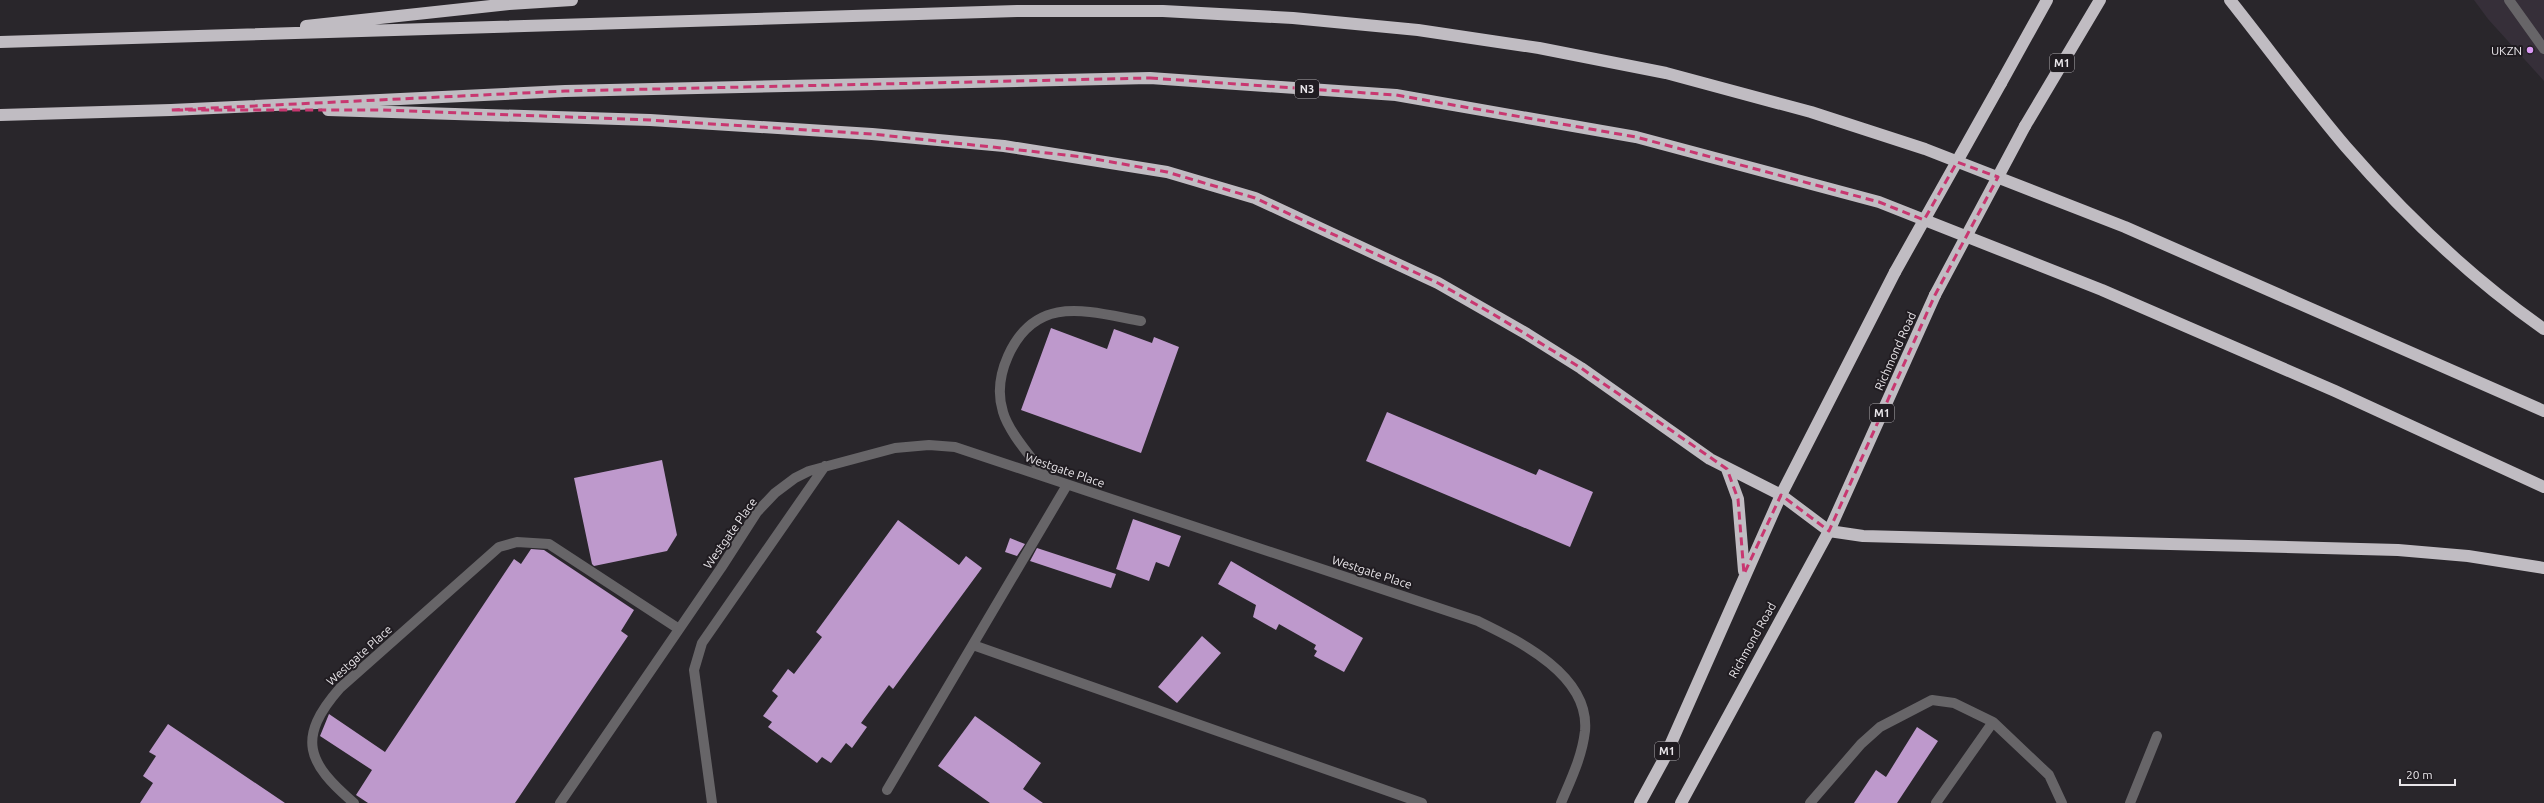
<svg xmlns="http://www.w3.org/2000/svg" width="2544" height="803" viewBox="0 0 2544 803" font-family="Ubuntu,sans-serif">
<rect width="100%" height="100%" fill="#29262b"/>
<!-- built -->
<path fill="#362f39" d="M2474,0H2544V81L2488,19Z"/>
<!-- building -->
<path fill="#be99cc" d="M1051,328L1107,349L1114,329L1152,343L1154,337L1179,347L1141,453L1021,410Z
M1387,412L1536,475L1539,469L1593,492L1570,547L1366,461Z
M662,460L677,535L667,551L594,566L592,564L574,478Z
M1133,519L1181,536L1169,567L1156,562L1149,581L1116,569Z
M898,520L959,565L966,556L982,568L893,689L889,685L861,723L867,727L852,748L846,743L831,763L822,757L817,763L768,727L772,722L763,716L778,696L772,691L788,669L794,674L822,637L816,632Z
M1010,538L1025,544L1017,556L1005,552Z
M1037,548L1116,574L1111,588L1030,561Z
M531,549L544,550L634,610L621,631L628,636L515,803H368L356,795L372,770L320,736L329,714L385,752L514,559L521,564Z
M1231,561L1363,638L1344,672L1314,656L1317,651L1314,649L1316,645L1279,624L1276,630L1253,617L1256,605L1218,584Z
M1202,636L1221,653L1177,703L1158,687Z
M975,716L1041,763L1023,789L1043,803H990L938,766Z
M168,724L285,803H140L153,783L143,776L156,756L149,752Z
M1917,727L1938,741L1897,803H1854L1876,770L1886,777Z"/>
<g fill="none" stroke-linecap="round" stroke-linejoin="round">
<!-- lane -->
<path stroke="#676568" stroke-width="10" d="M2509,0L2544,49
M1045,476C1033,459 1009,433 1003,412C997,393 1000,374 1008,356C1036,294 1086,311 1141,321
M973,645L1422,803
M887,790L1067,485
M354,803C307,763 296,738 340,688L499,547L517,542L549,544L679,629
M560,803L721,568L757,512L775,493L795,478L809,471L895,448L929,445L955,447L1478,621C1519,641 1590,675 1585,731C1582,757 1571,779 1561,803
M712,803L694,670L702,643L825,466
M1810,803L1861,744L1880,727L1932,700L1954,703L1993,722L2049,775L2062,803
M1936,803L1993,722
M2130,803L2157,736"/>
<!-- highway -->
<path stroke="#c0bcc2" stroke-width="12" d="M2230,0C2269,49 2306,100 2346,147C2405,215 2471,278 2544,329
M306,26L509,4L572,0
M0,42L1017,11H1163L1293,18L1418,30L1539,48L1666,73L1811,112L1925,149L2125,227L2544,411
M2001,83L2047,0
M328,110L650,120L872,134L1004,146L1167,172L1255,198L1438,283L1527,334L1581,368L1710,459L1781,495L1829,531L1863,536L2398,550L2468,556L2544,568
M0,115L171,110L565,91L1150,78L1396,95L1636,137L1879,202L2102,290L2335,391L2544,487
M2025,126L2100,0
M1727,469L1738,499L1744,571
M1640,803L1664,759L1781,495L1895,272
M1681,803L1829,531L1935,295"/>
<!-- highway-bridge -->
<path stroke="#c0bcc2" stroke-width="12" d="M1895,272L2001,83
M1935,295L2025,126"/>
</g>
<!-- marked area -->
<path fill="none" stroke="#c83770" stroke-width="3" stroke-dasharray="8 5" stroke-linejoin="round" d="M1150,78L1396,95L1636,137L1879,202L1924,220L1957,162L1998,177L1935,295L1829,531L1781,495L1744,574L1738,499L1727,469L1581,368L1493,314L1438,283L1255,198L1167,172L1084,157L872,134L650,120L382,110H171L565,91Z"/>
<!-- markers -->
<circle fill="#db99f5" stroke="#201c21" stroke-width="1.5" cx="2530" cy="50" r="4"/>
<g text-anchor="middle" dominant-baseline="central" stroke-width="4" stroke-linejoin="round" paint-order="stroke">
<!-- shield labels -->
<g fill="#201c21" stroke="#aca9ad" stroke-width="1">
<rect x="2050" y="54" width="24" height="18" rx="3"/>
<rect x="1295" y="80" width="24" height="18" rx="3"/>
<rect x="1870" y="404" width="24" height="18" rx="3"/>
<rect x="1655" y="742" width="24" height="18" rx="3"/>
</g>
<g font-size="11" font-weight="bold" fill="#e8e5e9">
<text x="2062" y="63">M1</text>
<text x="1307" y="89">N3</text>
<text x="1882" y="413">M1</text>
<text x="1667" y="751">M1</text>
</g>
<!-- poi labels -->
<g font-size="12" fill="#e8e5e9" stroke="#201c21" text-anchor="end">
<text x="2522" y="50">UKZN</text>
</g>
<!-- street labels -->
<g font-size="12" fill="#e8e5e9" stroke="#201c21">
<text transform="translate(1895 351) rotate(-66)">Richmond Road</text>
<text transform="translate(1065 470) rotate(19)">Westgate Place</text>
<text transform="translate(730 533) rotate(-55)">Westgate Place</text>
<text transform="translate(1372 572) rotate(18)">Westgate Place</text>
<text transform="translate(1752 640) rotate(-61)">Richmond Road</text>
<text transform="translate(359 655) rotate(-42)">Westgate Place</text>
</g>
</g>
<!-- scale -->
<path d="M2400 779v6h55v-6" fill="none" stroke="#e8e5e9" stroke-width="2"/>
<text x="2406" y="779" font-size="12" fill="#e8e5e9" stroke="#201c21" stroke-width="3" paint-order="stroke">20 m</text>
</svg>
